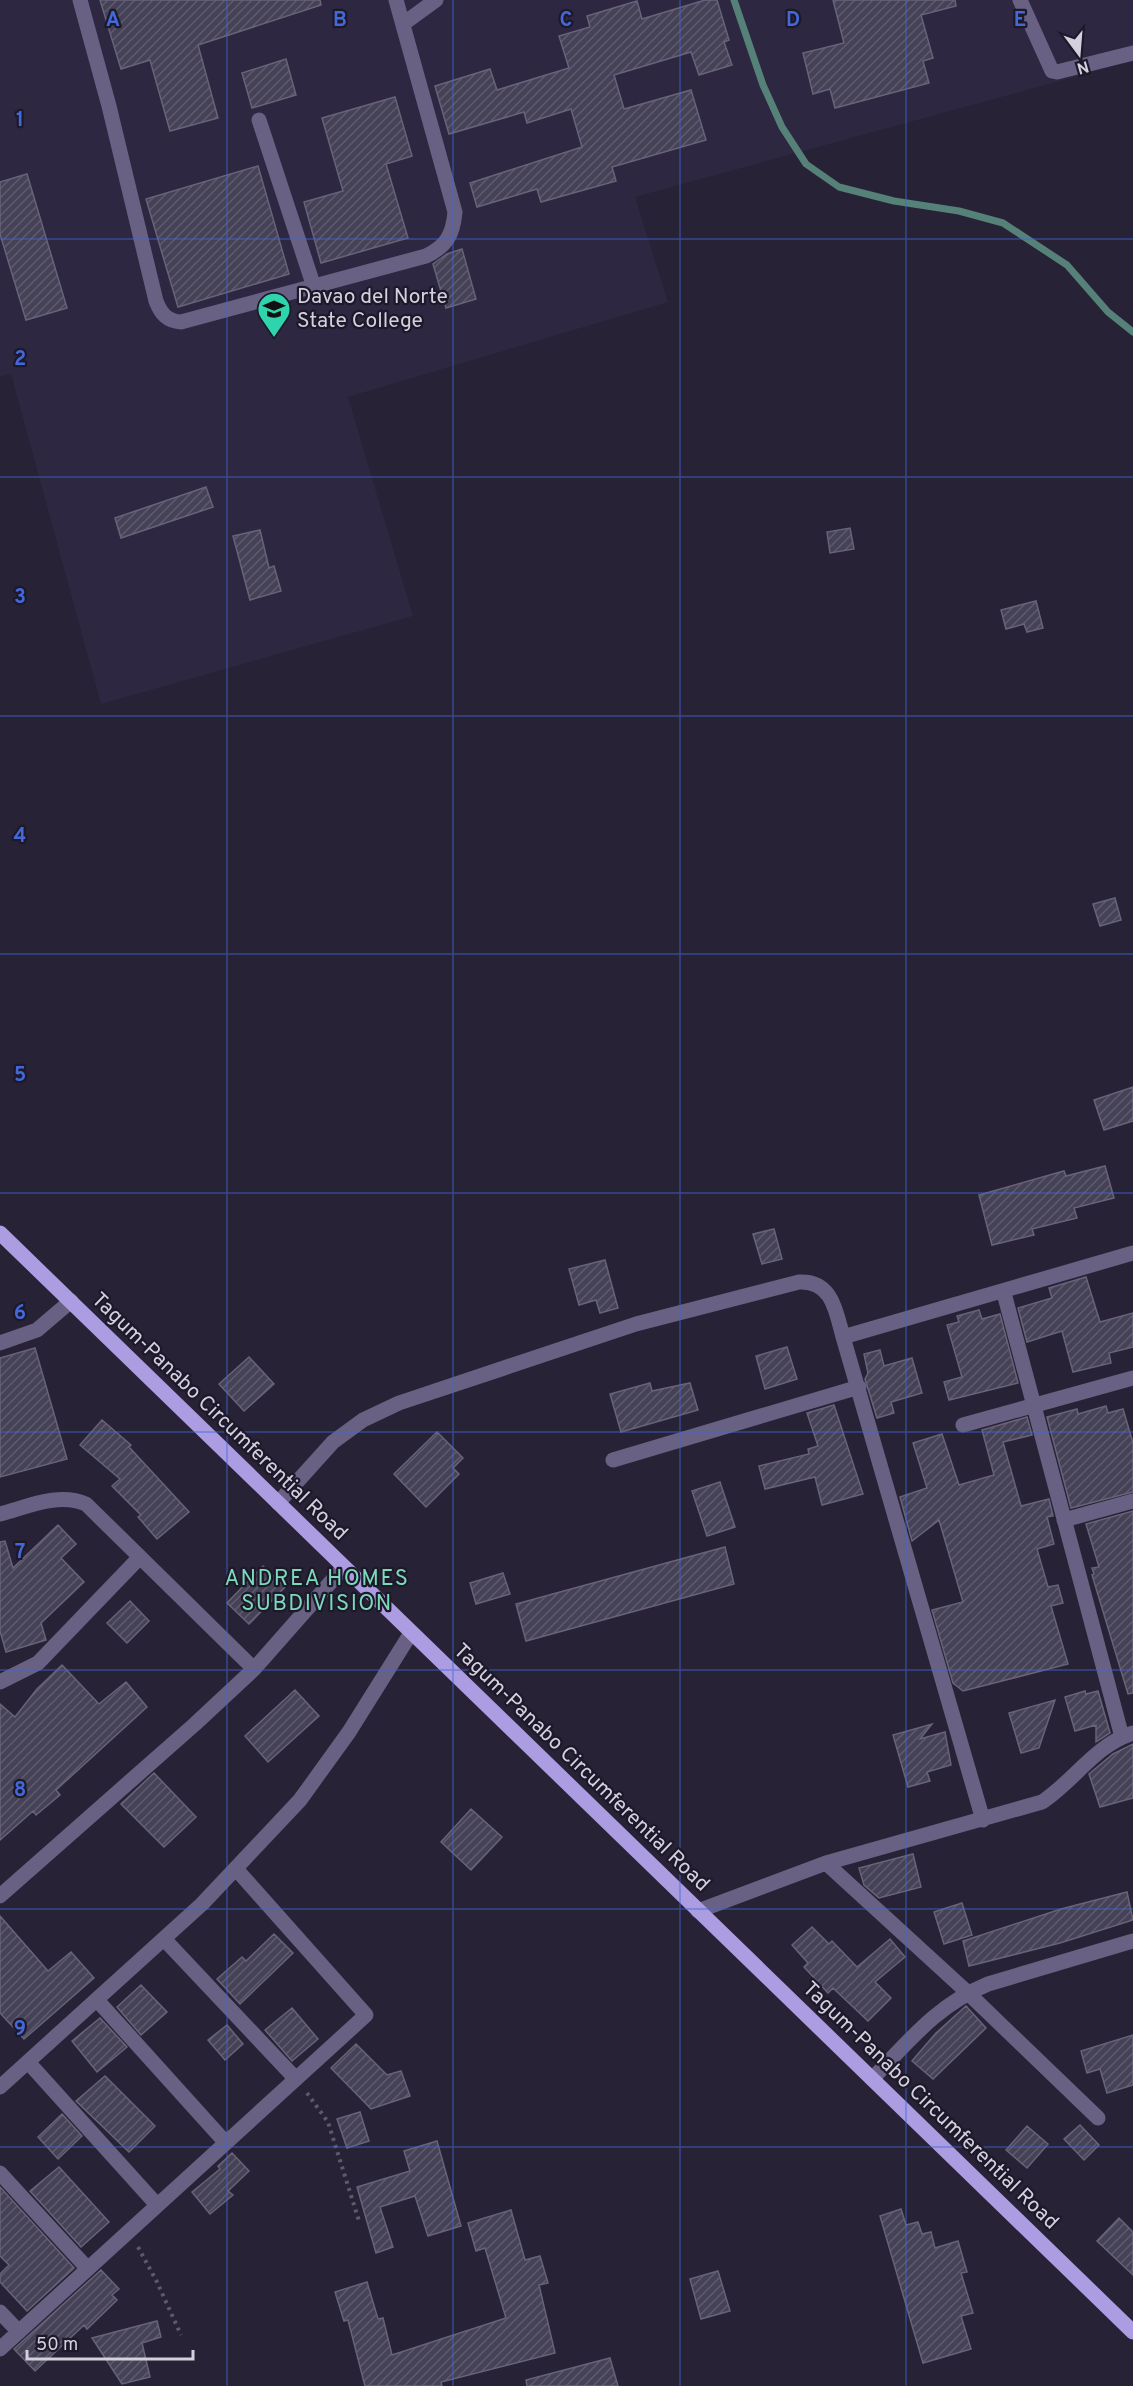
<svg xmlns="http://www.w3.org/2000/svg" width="1133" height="2386" viewBox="0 0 1133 2386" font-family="Overpass,sans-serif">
<defs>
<pattern id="building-hatch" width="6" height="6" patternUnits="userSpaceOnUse" patternTransform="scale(1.5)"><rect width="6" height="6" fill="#454156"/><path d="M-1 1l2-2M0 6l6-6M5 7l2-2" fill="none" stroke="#5f5b6e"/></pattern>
</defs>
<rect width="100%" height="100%" fill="#272235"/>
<!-- built -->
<path fill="#2d2741" d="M0,0H1133V61L635,197L668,302L348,397L413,616L101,704L11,374L0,377Z"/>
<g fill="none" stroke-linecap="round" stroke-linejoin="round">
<!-- stream -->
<path stroke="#558178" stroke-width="7" d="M734,0L763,85L782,127L806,164L839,187L894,201L959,211L1003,223L1067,265L1108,312L1133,332"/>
</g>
<!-- building -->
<path fill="url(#building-hatch)" stroke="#686379" stroke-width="1.5" d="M100,0H320L321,5L198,45L218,118L170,131L150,60L121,69Z
M705,0H717L729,40L724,42L732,65L699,75L691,52L614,75L624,109L691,90L706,140L612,167L616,181L541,202L537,189L477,207L470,183L582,147L571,109L527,123L524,112L449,134L435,86L490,69L497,90L569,68L559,36L590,27L587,16L637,1L642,19Z
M833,0H955L956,6L921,15L933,58L923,61L929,83L835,108L830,89L813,94L803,53L844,43Z
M286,59L296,95L252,108L242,73Z
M395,97L412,156L386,164L408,238L321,263L304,202L343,191L322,118Z
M258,166L289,274L178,307L146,199Z
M27,174L67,308L26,320L0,234V182Z
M462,249L476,299L446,308L433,264L447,254Z
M206,487L213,507L121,538L115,518Z
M850,528L854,549L830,553L827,532Z
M260,530L269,568L274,566L281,591L250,600L233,536Z
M1036,601L1043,628L1027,632L1024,624L1006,629L1001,610Z
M1115,898L1121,920L1100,926L1093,904Z
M1133,1087V1121L1104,1130L1094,1100Z
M1105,1166L1114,1198L1074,1208L1077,1218L1032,1229L1034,1235L992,1245L979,1195L1064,1171L1066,1176Z
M774,1229L782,1259L762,1264L753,1234Z
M605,1260L618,1308L600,1313L596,1300L579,1305L569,1269Z
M1086,1277L1100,1322L1133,1313V1347L1109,1353L1111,1363L1073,1372L1062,1331L1027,1342L1018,1308L1052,1298L1049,1288Z
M979,1310L982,1319L1000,1314L1018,1383L949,1400L944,1382L962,1377L947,1325L959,1322L957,1316Z
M787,1347L797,1379L765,1389L756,1356Z
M35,1348L67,1459L0,1477V1358Z
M880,1350L884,1366L912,1358L922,1393L891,1402L894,1413L877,1418L865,1379L868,1373L864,1354Z
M249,1357L274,1384L244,1411L219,1384Z
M650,1383L652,1391L690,1383L698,1410L621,1432L610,1394Z
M834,1405L863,1494L822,1505L815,1477L765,1489L759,1466L809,1454L808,1449L818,1446L807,1413Z
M1106,1406L1108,1413L1123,1409L1133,1443V1492L1071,1508L1047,1417L1077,1409L1078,1414Z
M1027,1417L1032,1435L1003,1442L1021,1506L1049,1499L1053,1516L1047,1517L1054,1544L1037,1549L1048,1587L1058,1585L1063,1603L1051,1606L1068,1664L963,1691L953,1683L932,1610L963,1602L939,1520L912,1541L900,1497L927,1488L913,1443L942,1434L959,1485L994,1475L982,1430Z
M102,1420L131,1445L129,1447L189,1512L157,1539L138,1517L141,1515L112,1486L120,1479L80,1445Z
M437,1432L463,1458L453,1468L459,1474L426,1507L394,1474Z
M720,1482L735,1527L707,1536L692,1491Z
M1133,1511V1693L1128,1694L1092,1575L1094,1574L1092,1568L1099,1567L1086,1524Z
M58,1525L76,1544L61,1558L84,1582L41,1623L46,1640L6,1652L0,1631V1542L5,1541L13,1568Z
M725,1547L734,1584L526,1641L516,1604Z
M263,1566L285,1587L249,1624L227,1603Z
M503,1573L510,1594L476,1604L470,1583Z
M130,1601L149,1621L127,1643L107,1623Z
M62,1665L99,1704L126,1682L147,1707L56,1790L60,1795L36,1815L33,1811L0,1840V1704L15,1717L37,1689Z
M295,1690L319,1716L268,1762L245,1736Z
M1085,1691L1086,1694L1098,1691L1110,1733L1096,1742V1725L1075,1731L1065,1697Z
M1055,1700L1039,1748L1021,1753L1009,1713Z
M932,1724L920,1739L945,1732L951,1765L927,1772L930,1781L908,1787L893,1735Z
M1133,1744V1798L1100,1807L1089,1774L1113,1754Z
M154,1773L196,1817L164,1847L121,1804Z
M471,1809L502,1837L471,1870L441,1842Z
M913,1854L921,1887L879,1898L864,1885L859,1868Z
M1127,1892L1133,1920L1060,1943L969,1966L963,1941L1061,1909Z
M962,1903L972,1935L944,1944L934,1912Z
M0,1916L48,1971L71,1952L94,1978L24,2039L0,2013Z
M812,1927L829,1944L832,1941L857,1967L890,1939L905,1957L875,1982L891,1998L868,2021L833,1988L828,1993L804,1967L808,1963L792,1945Z
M274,1934L293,1953L240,2004L217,1979L242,1957L246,1961Z
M141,1985L167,2012L141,2035L117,2007Z
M966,2006L986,2028L933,2079L912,2061L936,2033Z
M292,2008L318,2039L292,2061L265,2030Z
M100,2018L127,2047L97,2072L72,2041Z
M227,2025L243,2044L225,2060L208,2040Z
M1133,2035V2085L1107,2093L1100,2069L1087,2073L1081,2051Z
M356,2044L387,2075L401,2071L410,2096L371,2109L331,2068Z
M105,2076L155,2126L129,2152L76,2101Z
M360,2112L369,2141L347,2148L337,2119Z
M62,2114L82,2136L58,2159L38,2137Z
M1080,2125L1099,2145L1084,2160L1064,2139Z
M1027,2126L1048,2144L1027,2168L1006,2150Z
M437,2141L461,2226L428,2236L415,2196L380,2207L393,2247L376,2253L357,2187L410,2171L404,2151Z
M232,2153L249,2171L228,2191L233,2195L210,2214L192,2192L220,2169L218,2166Z
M59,2167L109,2222L81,2247L30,2191Z
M0,2187L74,2268L27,2311L0,2282V2274L9,2265L0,2256Z
M901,2209L906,2225L918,2222L922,2234L931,2232L935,2248L958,2241L967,2272L961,2273L973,2313L961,2316L971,2349L923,2363L880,2216Z
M511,2210L525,2260L540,2256L548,2283L539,2285L555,2353L441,2382L442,2386H365L348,2320L344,2321L335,2292L367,2282L378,2319L383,2318L392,2355L506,2318L485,2248L476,2251L468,2223Z
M1119,2218L1133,2232V2275L1097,2241Z
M101,2270L119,2289L112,2295L117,2300L87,2329L84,2325L35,2371L14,2349Z
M718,2271L730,2311L701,2319L690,2279Z
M157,2321L161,2337L142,2343L150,2377L122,2384L92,2338Z
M610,2358L618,2386H527L526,2380Z"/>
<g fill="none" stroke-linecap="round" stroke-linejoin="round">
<!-- path -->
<path stroke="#5e5a6b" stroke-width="4" stroke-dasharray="3 4.5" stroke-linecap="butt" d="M307,2093L328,2122L359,2221
M138,2247L157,2282L181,2335"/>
<!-- minor -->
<path stroke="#696183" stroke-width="15" d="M80,0L109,106L156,301C161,314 167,321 181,322L426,256C447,246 453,234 455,212L396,0
M1020,0L1052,71L1057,72L1133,53
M403,24L436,0
M259,120L314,287
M1004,1293L1122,1737
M843,1337L983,1820
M0,1343L37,1330L71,1301
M963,1425L1133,1378
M613,1460L859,1387
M278,1503L333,1442L363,1420L399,1403L636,1324L799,1282C832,1280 836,1311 843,1337L1133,1253
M0,1514C27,1507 59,1492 86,1504L254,1669
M1064,1520L1133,1501
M0,1682L38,1663L140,1557
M826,1863L967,1992L1098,2118
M0,1896L195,1724L254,1669L344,1567
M698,1911L826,1863L1042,1802C1074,1781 1095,1745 1133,1733
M164,1939L296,2079
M97,2000L226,2143
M28,2062L157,2205
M872,2079C910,2040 937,2005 988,1984L1133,1941
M0,2087L202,1904L300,1800L349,1732L411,1633
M0,2173L88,2269
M0,2312L19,2332
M0,2349L366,2015L237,1870"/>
<!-- major -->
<path stroke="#ac9ce2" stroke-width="15" d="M0,1233L1133,2332"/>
</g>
<!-- grid -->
<path fill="none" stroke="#4268d9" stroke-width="1.5" stroke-opacity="0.55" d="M227,0V2386M453,0V2386M680,0V2386M906,0V2386M0,239H1133M0,477H1133M0,716H1133M0,954H1133M0,1193H1133M0,1432H1133M0,1670H1133M0,1909H1133M0,2147H1133"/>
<!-- icons -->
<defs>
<symbol id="university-pin" viewBox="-11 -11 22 30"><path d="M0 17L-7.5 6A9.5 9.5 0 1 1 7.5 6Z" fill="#2ed4ab" stroke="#1d192b"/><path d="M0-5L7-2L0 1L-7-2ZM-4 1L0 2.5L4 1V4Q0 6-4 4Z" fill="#111"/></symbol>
</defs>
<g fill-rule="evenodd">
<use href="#university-pin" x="255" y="290" width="38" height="52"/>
</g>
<g text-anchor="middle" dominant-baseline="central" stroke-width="4.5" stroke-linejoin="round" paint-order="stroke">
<!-- poi labels -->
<g font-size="21" fill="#d4d1de" stroke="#1d192b" text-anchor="start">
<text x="297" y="297">Davao del Norte<tspan x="297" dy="24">State College</tspan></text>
</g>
<!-- street labels -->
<g font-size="21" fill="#d4d1de" stroke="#1d192b">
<text transform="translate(219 1417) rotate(44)">Tagum-Panabo Circumferential Road</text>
<text transform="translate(581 1768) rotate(44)">Tagum-Panabo Circumferential Road</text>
<text transform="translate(930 2106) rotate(44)">Tagum-Panabo Circumferential Road</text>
</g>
<!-- neighbourhood labels -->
<g font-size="22" letter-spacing="1.5" fill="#7cdabb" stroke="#1d192b">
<text x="317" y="1579">ANDREA HOMES<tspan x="317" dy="25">SUBDIVISION</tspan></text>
</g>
</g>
<g font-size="20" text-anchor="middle" font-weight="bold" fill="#4268d9" stroke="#1d192b" stroke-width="4.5" stroke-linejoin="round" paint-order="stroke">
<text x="113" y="26">A</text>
<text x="340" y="26">B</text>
<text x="566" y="26">C</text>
<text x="793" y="26">D</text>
<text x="1020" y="26">E</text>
<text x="20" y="126">1</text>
<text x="20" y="365">2</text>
<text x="20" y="603">3</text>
<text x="20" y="842">4</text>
<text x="20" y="1081">5</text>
<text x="20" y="1319">6</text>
<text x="20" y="1558">7</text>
<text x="20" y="1796">8</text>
<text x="20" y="2035">9</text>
</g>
<!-- north arrow -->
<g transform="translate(1079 54) rotate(164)" stroke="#1d192b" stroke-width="4.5" paint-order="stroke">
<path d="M0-4.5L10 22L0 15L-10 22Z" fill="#d4d1de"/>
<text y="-9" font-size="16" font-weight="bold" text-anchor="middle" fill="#d4d1de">N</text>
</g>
<!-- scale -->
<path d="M27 2350v9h166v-9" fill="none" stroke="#d4d1de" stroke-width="3"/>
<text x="36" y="2350" font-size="18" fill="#d4d1de" stroke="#1d192b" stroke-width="4.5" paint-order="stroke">50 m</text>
</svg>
